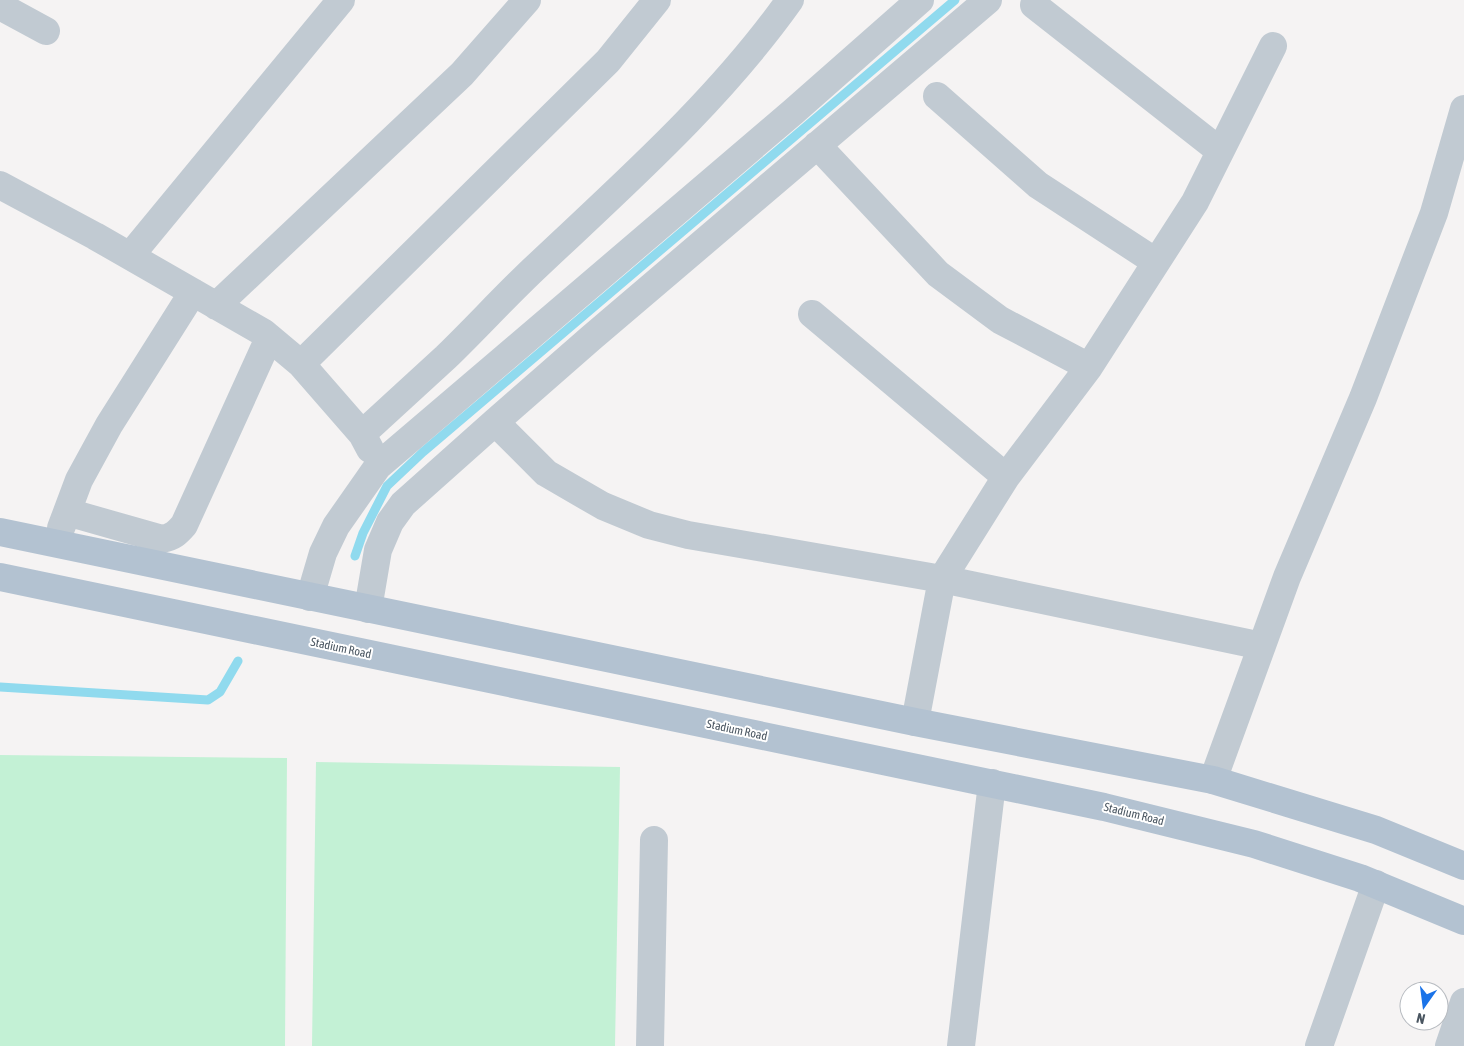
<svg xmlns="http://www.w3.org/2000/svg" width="1464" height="1046" viewBox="0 0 1464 1046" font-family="'Asap Condensed',sans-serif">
<rect width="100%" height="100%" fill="#f5f3f3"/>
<!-- green -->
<path fill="#c3f1d5" d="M0,755L287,758L285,1046H0Z
M316,762L620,767L615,1046H312Z"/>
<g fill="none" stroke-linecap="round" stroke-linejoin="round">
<!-- stream -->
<path stroke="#90daee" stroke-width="9" d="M355,556L363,533L387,486L423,452L955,0
M0,687L208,700L220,692L238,661"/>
<!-- minor -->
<path stroke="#c1cad2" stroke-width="28" d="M1034,5L1220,151
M0,6L46,31
M937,96L1038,185L1156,262
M817,145L938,274L1000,320L1089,367
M0,185L95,236L264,333L301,364L362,434L370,449
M130,256L341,0
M216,306L462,74L527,0
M812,314L1006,477
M301,364L608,61L657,0
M495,422L546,473L603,506L649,525L688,535L942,579L1262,646
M362,434C390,408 418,383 446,357C477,327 506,295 537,266C626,182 719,100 790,0
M67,512L162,539C173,537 177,533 184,525L269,338
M61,528L79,480L109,425L193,292
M310,597L323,553L336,526L378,466L793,112L920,0
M368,609L378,550L390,522L403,504L495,422L591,338L988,0
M915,722L942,579L1006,477L1089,367L1195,202L1273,46
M1213,780L1287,577L1363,398L1434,213L1464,109
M650,1046L654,840
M961,1046L992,783
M1319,1046L1376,884
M1449,1046L1464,1002"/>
<!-- major -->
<path stroke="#b3c2d1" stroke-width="28" d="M0,532L915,722L1213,780L1376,830L1464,866
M0,577L1104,807L1254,844L1360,878L1464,921"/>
</g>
<g text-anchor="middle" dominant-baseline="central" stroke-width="4" stroke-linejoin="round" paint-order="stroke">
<!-- street labels -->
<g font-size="12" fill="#4a5661" stroke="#fff">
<text transform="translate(341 648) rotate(12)">Stadium Road</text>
<text transform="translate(737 730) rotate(12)">Stadium Road</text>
<text transform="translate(1134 814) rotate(14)">Stadium Road</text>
</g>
</g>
<!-- north arrow -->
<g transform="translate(1424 1006) rotate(194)"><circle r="24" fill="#ffffff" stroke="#b7bbc0"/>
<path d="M0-4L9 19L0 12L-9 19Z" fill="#1a73e8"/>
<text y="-8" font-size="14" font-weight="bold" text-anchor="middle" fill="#4a5661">N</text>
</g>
</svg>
